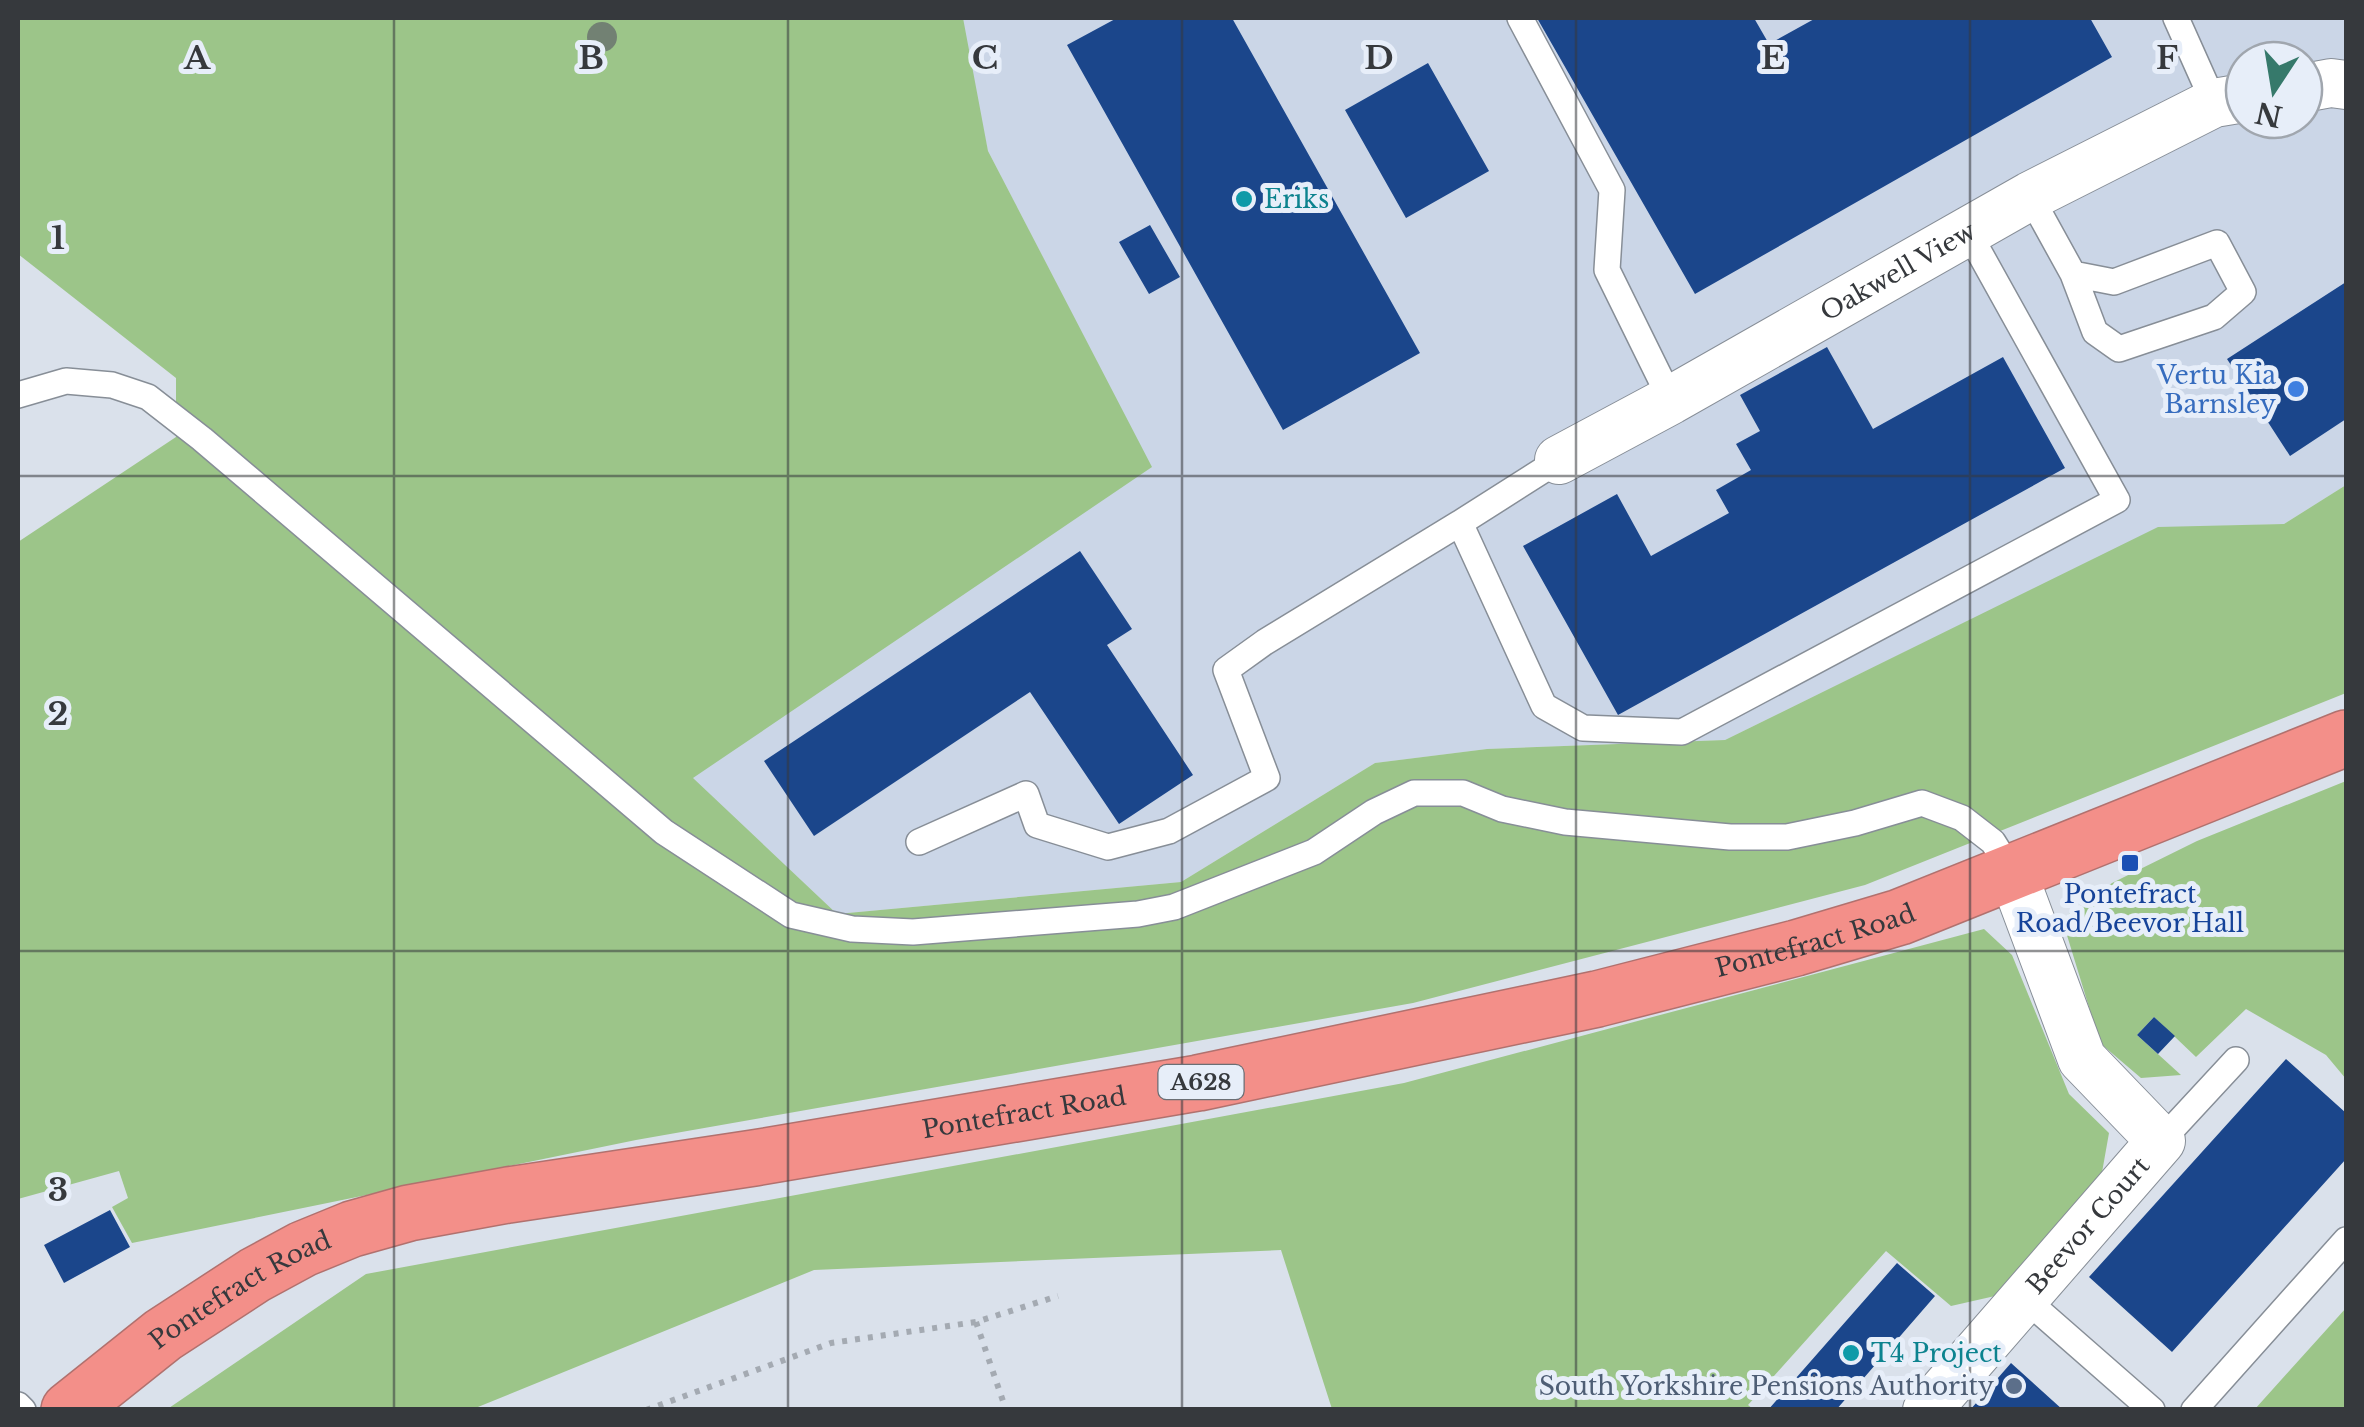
<svg xmlns="http://www.w3.org/2000/svg" width="2364" height="1427" viewBox="0 0 2364 1427" font-family="'Libre Baskerville',serif">
<rect width="100%" height="100%" fill="#dae1eb"/>
<!-- built -->
<path fill="#cbd6e7" fill-rule="evenodd" d="M960,18H2346V485L2284,524L2158,528L1725,740L1487,749L1375,763L1181,882L837,914L692,778L1151,467L988,151ZM2244,60H2304V120H2244Z"/>
<!-- green -->
<path fill="#9cc589" d="M18,18H963L988,151L1152,467L693,778L837,914L1181,882L1375,763L1487,749L1725,740L2158,527L2284,524L2346,485V693L1865,885L1413,1003L636,1140L132,1243L112,1207L128,1198L119,1171L18,1199V542L176,437V378L18,254Z
M2346,781V1079L2326,1055L2246,1009L2196,1057L2154,1017L2137,1035L2181,1075L2141,1078L2100,1043L2062,919L2112,883L2197,841Z
M1984,929L2012,955L2069,1094L2109,1133L2101,1178L1995,1296L1951,1306L1886,1251L1748,1405L1753,1409H1332L1281,1250L814,1270L473,1409L166,1410L366,1274L1404,1083Z
M2346,1308V1409H2254H2255Z"/>
<!-- building -->
<path fill="#1b468b" d="M1117,18H1232L1420,353L1283,430L1067,45Z
M1537,18H1754L1769,44L1816,18H2090L2112,57L1695,294Z
M1428,63L1489,171L1406,218L1345,110Z
M1150,225L1180,277L1149,294L1119,242Z
M2346,282V419L2290,456L2227,359Z
M1827,347L1873,429L2003,357L2065,468L1618,715L1523,546L1617,494L1651,556L1729,513L1716,490L1751,470L1736,444L1760,431L1740,395Z
M1080,551L1132,629L1107,645L1193,775L1119,824L1030,692L814,836L764,761Z
M2154,1017L2175,1036L2158,1054L2137,1035Z
M2286,1059L2346,1113V1159L2172,1352L2089,1277Z
M110,1210L130,1247L64,1283L44,1245Z
M1897,1263L1935,1296L1836,1410H1768Z
M2011,1363L2063,1410H1970Z"/>
<g fill="none" stroke-linecap="round" stroke-linejoin="round">
<defs>
<path id="lane" d="M1520,18L1612,190L1607,270L1671,400
M2176,18L2214,103
M2030,196L2073,274L2095,332L2119,349L2214,317L2243,292L2217,243L2114,282L2073,274
M18,395L66,381L112,385L148,397L202,439L664,832L791,915L852,929L913,932L1138,914L1174,907L1314,852L1374,812L1414,793H1463L1502,809L1565,822L1730,837H1787L1855,823L1922,803L1962,818L1993,842L2013,874
M1559,460L1460,523L1544,706L1583,728L1682,732L2117,500L1968,232
M919,842L1026,794L1037,825L1108,847L1169,831L1267,778L1226,670L1265,642L1460,523
M2161,1141L2236,1060
M2024,1298L2152,1410
M18,1405L23,1410
M2194,1410L2346,1240"/>
<g id="street">
<path d="M2304,88L2331,83L2346,85"/>
<path id="s1" d="M1559,460L1671,400L2030,196L2214,103L2244,98"/>
<path id="s2" d="M1927,1410L2161,1141L2082,1059L2013,874"/>
</g>
<g id="highway">
<path id="s3" d="M69,1410L163,1335L255,1275L303,1249L352,1229L409,1213L508,1195L754,1158L1198,1083L1597,999L1796,948L1900,917L2346,738"/>
</g>
</defs>
<!-- lane casing -->
<use href="#lane" stroke="#878e97" stroke-width="28"/>
<!-- street casing -->
<use href="#street" stroke="#878e97" stroke-width="50"/>
<!-- highway casing -->
<use href="#highway" stroke="#b1716e" stroke-width="58"/>
<!-- path -->
<path stroke="#a4aab2" stroke-width="6" stroke-dasharray="5 8" stroke-linecap="butt" d="M976,1322L1006,1410
M646,1410L831,1343L976,1322L1058,1296"/>
<!-- lane -->
<use href="#lane" stroke="#fff" stroke-width="25"/>
<!-- street -->
<use href="#street" stroke="#fff" stroke-width="48"/>
<!-- highway -->
<use href="#highway" stroke="#f38f89" stroke-width="55"/>
</g>
<!-- trees -->
<circle fill="#728173" cx="602" cy="37" r="15"/>
<!-- grid -->
<path fill="none" stroke="#36393d" stroke-width="2.5" stroke-opacity="0.55" d="M394,18V1410M788,18V1410M1182,18V1410M1576,18V1410M1970,18V1410M18,476H2346M18,951H2346"/>
<!-- markers -->
<g fill="#0f9aa8" stroke="#e7eef9" stroke-width="4">
<circle cx="1244" cy="199" r="10"/>
<circle cx="1851" cy="1353" r="10"/>
</g>
<circle fill="#3f7fe0" stroke="#e7eef9" stroke-width="4" cx="2296" cy="389" r="10"/>
<rect fill="#1a4fb4" stroke="#e7eef9" stroke-width="4" x="2120" y="853" width="20" height="20" rx="5"/>
<circle fill="#5c6f8a" stroke="#e7eef9" stroke-width="4" cx="2014" cy="1386" r="10"/>
<g text-anchor="middle" dominant-baseline="central" stroke-width="10" stroke-linejoin="round" paint-order="stroke">
<!-- shield labels -->
<rect fill="#e7eef9" stroke="#6b6f75" stroke-width="2.5" x="1158.5" y="1065" width="85" height="34" rx="8"/>
<g font-size="22" font-weight="bold" fill="#36393d">
<text x="1201" y="1082">A628</text>
</g>
<!-- culture labels -->
<g font-size="25" fill="#0d838f" stroke="#e7eef9" text-anchor="start">
<text x="1264" y="199">Eriks</text>
<text x="1871" y="1353">T4 Project</text>
</g>
<!-- street labels -->
<g font-size="25" fill="#36393d" stroke="#e7eef9">
<text stroke="none"><textPath href="#s1" startOffset="388">Oakwell View</textPath></text>
<text stroke="none"><textPath href="#s3" startOffset="1830">Pontefract Road</textPath></text>
<text stroke="none"><textPath href="#s3" startOffset="1020">Pontefract Road</textPath></text>
<text stroke="none"><textPath href="#s2" startOffset="245">Beevor Court</textPath></text>
<text stroke="none"><textPath href="#s3" startOffset="210">Pontefract Road</textPath></text>
</g>
<!-- shop labels -->
<g font-size="25" fill="#366cbe" stroke="#e7eef9" text-anchor="end">
<text x="2276" y="375">Vertu Kia<tspan x="2276" dy="29">Barnsley</tspan></text>
</g>
<!-- transit labels -->
<g font-size="25" fill="#164399" stroke="#e7eef9">
<text x="2130" y="894">Pontefract<tspan x="2130" dy="29">Road/Beevor Hall</tspan></text>
</g>
<!-- service labels -->
<g font-size="25" fill="#4e5e75" stroke="#e7eef9" text-anchor="end">
<text x="1994" y="1386">South Yorkshire Pensions Authority</text>
</g>
</g>
<g font-size="32" text-anchor="middle" font-weight="bold" fill="#36393d" stroke="#e7eef9" stroke-width="10" stroke-linejoin="round" paint-order="stroke">
<text x="197" y="69">A</text>
<text x="591" y="69">B</text>
<text x="985" y="69">C</text>
<text x="1379" y="69">D</text>
<text x="1773" y="69">E</text>
<text x="2167" y="69">F</text>
<text x="58" y="249">1</text>
<text x="58" y="725">2</text>
<text x="58" y="1201">3</text>
</g>
<!-- border -->
<rect width="2364" height="1427" fill="none" stroke="#36393d" stroke-width="40"/>
<!-- north arrow -->
<g transform="translate(2274 90) rotate(192)"><circle r="48" fill="#e7eef9" stroke="#a0a6ae" stroke-width="2.5"/>
<path d="M0-8L18 38L0 25L-18 38Z" fill="#36796b"/>
<text y="-15" font-size="28" font-weight="bold" text-anchor="middle" fill="#36393d">N</text>
</g>
</svg>
